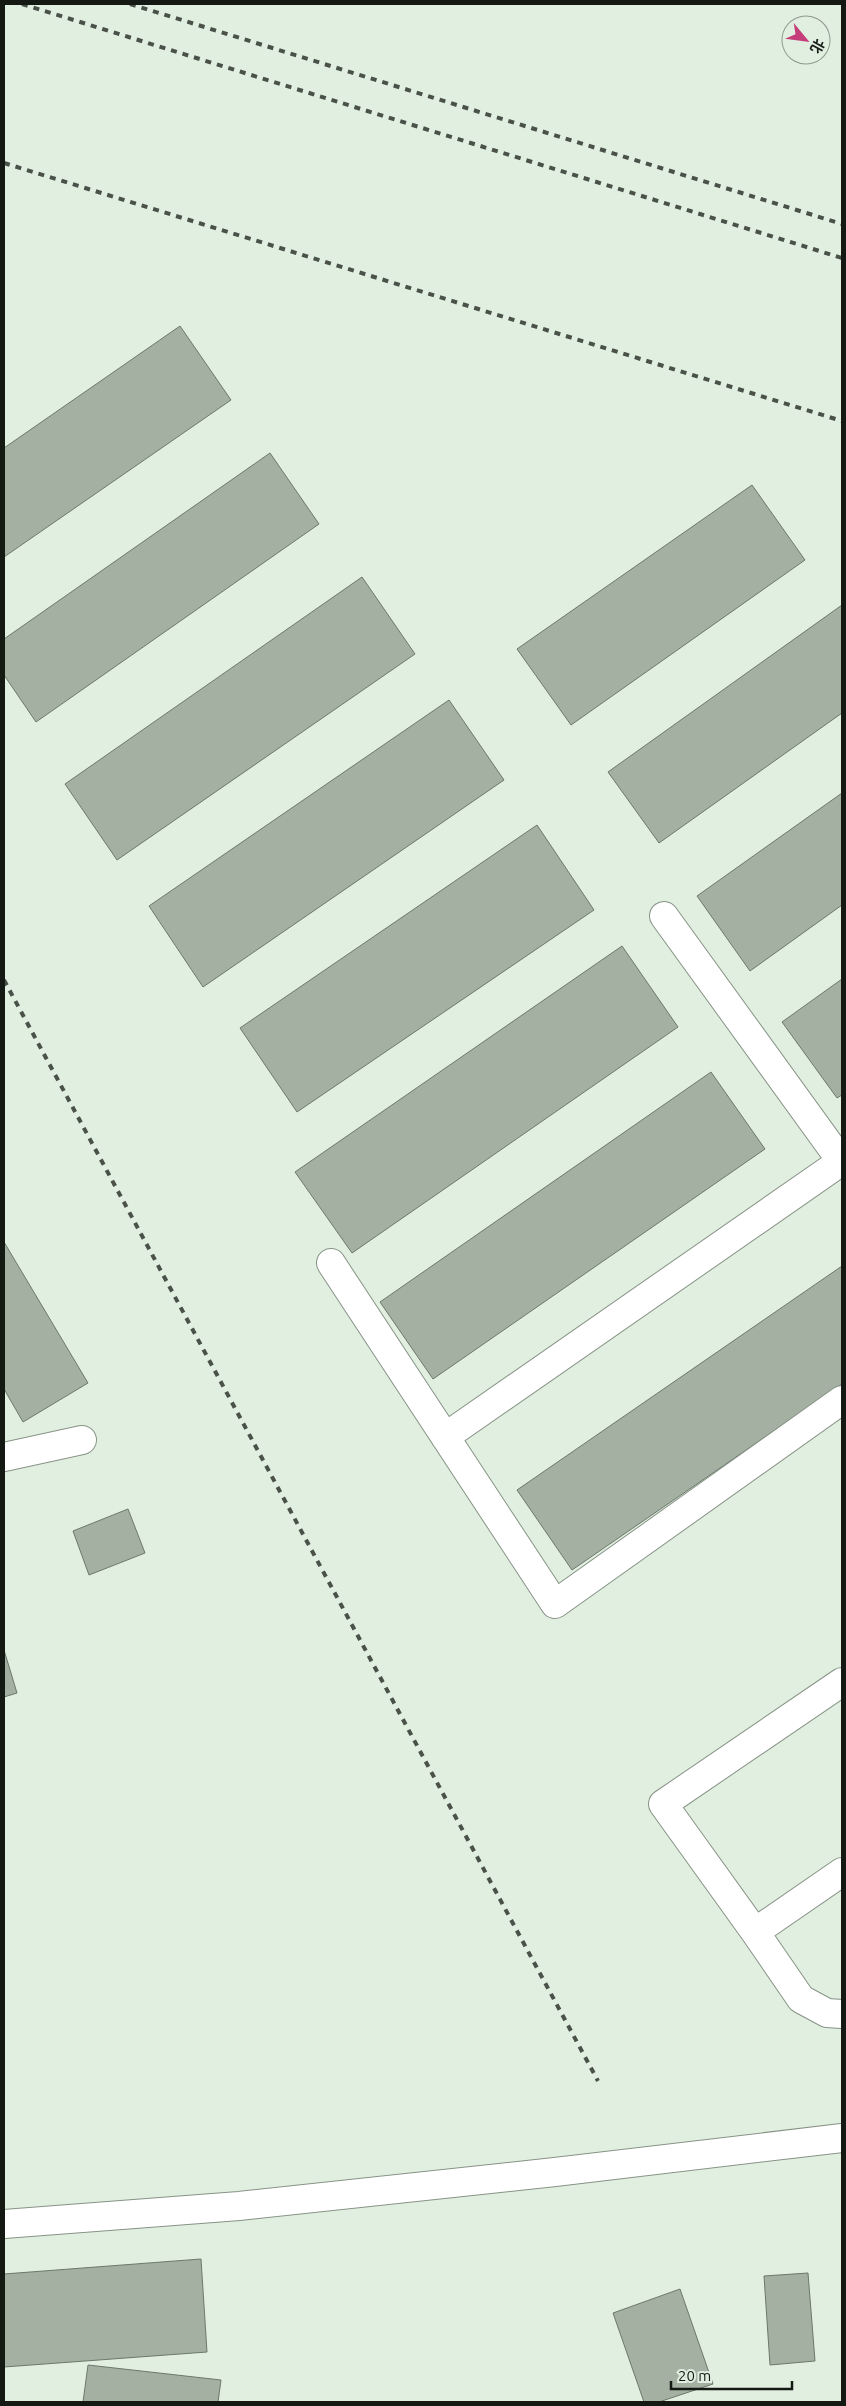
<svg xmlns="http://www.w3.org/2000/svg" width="846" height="2406" viewBox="0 0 846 2406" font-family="Ubuntu,'Noto Sans SC',sans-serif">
<rect width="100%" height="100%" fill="#e1efe0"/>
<!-- building -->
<path fill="#a3b0a2" stroke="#6c786b" d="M180,326L231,400L4,557V448Z
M270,453L319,524L36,722L4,675V639Z
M752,485L805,560L571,725L517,649Z
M362,577L415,654L117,860L65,784Z
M842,605V713L659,843L608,772Z
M449,700L504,780L203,987L149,906Z
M842,793V905L750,971L697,896Z
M537,825L594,910L297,1112L240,1028Z
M622,946L678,1027L352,1253L295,1172Z
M842,979V1095L837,1098L782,1022Z
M711,1072L765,1149L433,1379L380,1302Z
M4,1242L88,1383L23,1422L4,1389Z
M842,1266V1384L572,1570L517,1490Z
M128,1509L145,1553L89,1575L73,1531Z
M4,1650L17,1693L4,1697Z
M201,2259L207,2352L4,2367V2274Z
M808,2273L815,2361L770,2365L764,2276Z
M680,2289L713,2384L659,2402H644L613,2313Z
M88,2365L221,2380L218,2402H83Z"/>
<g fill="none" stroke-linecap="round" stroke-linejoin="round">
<defs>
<path id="minor" d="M664,916L842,1162
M331,1263L555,1604L842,1400
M445,1437L842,1161
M4,1457L82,1440
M842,1682L663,1804L755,1932L842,1872
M755,1932L801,1999L827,2013L842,2014
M4,2224L239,2206L555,2172L842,2138"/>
</defs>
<!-- minor casing -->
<use href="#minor" stroke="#879386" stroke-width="30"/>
<!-- minor -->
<use href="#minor" stroke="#fff" stroke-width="28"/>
<!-- rail -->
<path stroke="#4a5149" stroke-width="4" stroke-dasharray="6 6" stroke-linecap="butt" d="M22,4L842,258
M130,4L842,224
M4,163L842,421
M4,980L598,2081"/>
</g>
<!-- border -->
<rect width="846" height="2406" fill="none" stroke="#141914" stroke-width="10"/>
<!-- north arrow -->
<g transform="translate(806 40) rotate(119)"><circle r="24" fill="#e1efe0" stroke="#8f998e"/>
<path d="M0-4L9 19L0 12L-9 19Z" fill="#c53d79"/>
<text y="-8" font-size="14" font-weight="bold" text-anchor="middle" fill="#141914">北</text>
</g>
<!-- scale -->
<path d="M671 2381v8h121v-8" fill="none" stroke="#141914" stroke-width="2.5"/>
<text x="678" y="2381" font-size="15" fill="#141914" stroke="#e1efe0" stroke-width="4" paint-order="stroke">20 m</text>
</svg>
